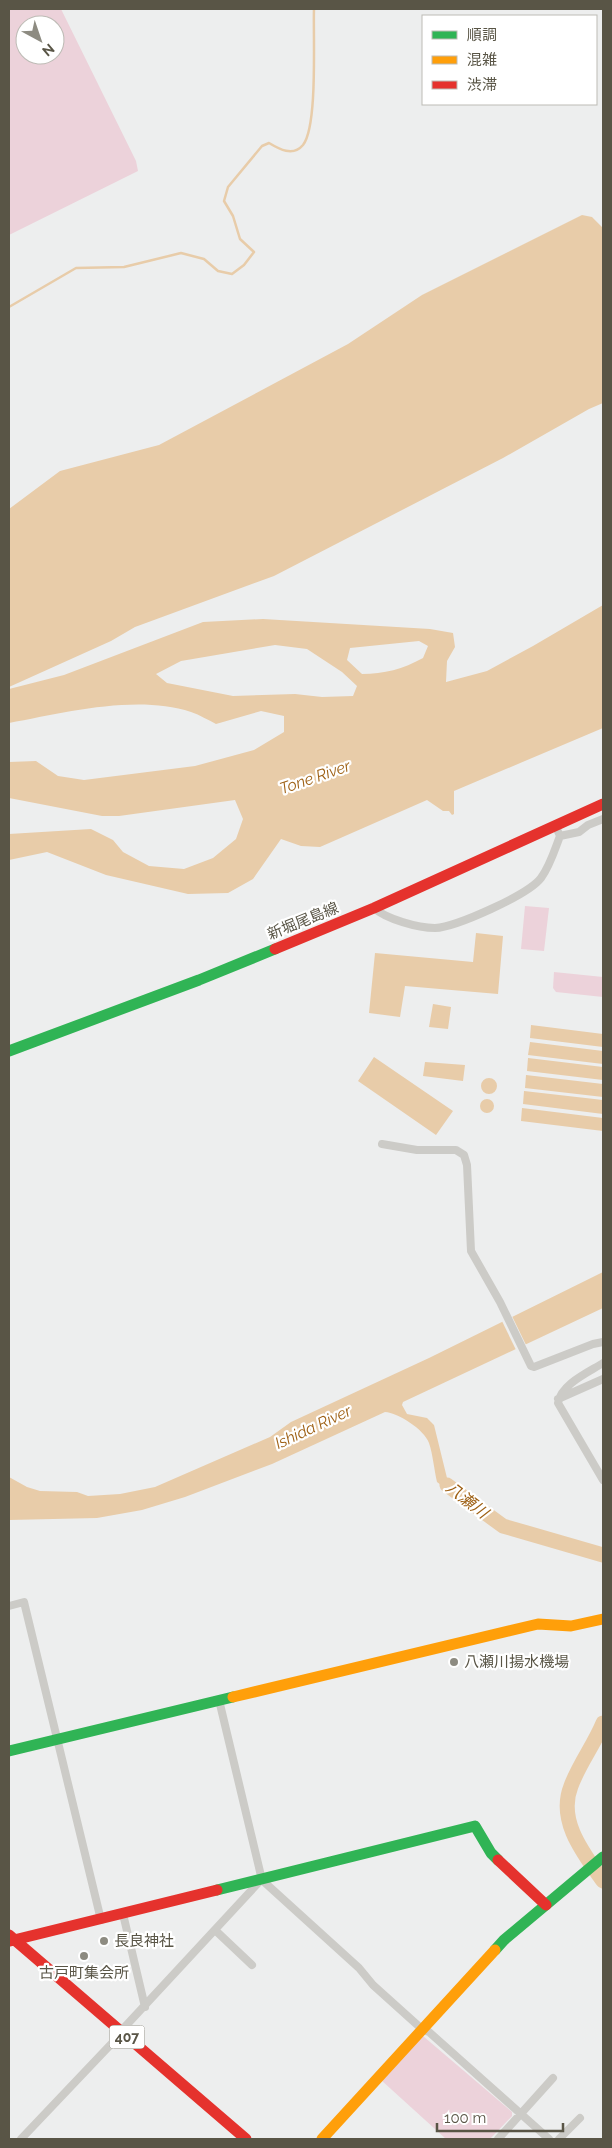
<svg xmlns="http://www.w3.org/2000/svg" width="612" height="2148" viewBox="0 0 612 2148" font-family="Raleway,'Noto Sans JP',sans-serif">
<rect width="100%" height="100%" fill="#edeeee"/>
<!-- green -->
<path fill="#ecd2da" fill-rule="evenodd" d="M9,9H61L136,161L138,171L9,235ZM25,25H55V55H25Z
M525,906L549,908L544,951L521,949Z
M554,972L603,977V997L556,992L553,988Z
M423,2036L512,2112V2116L490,2139H446L381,2080Z"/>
<!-- water -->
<path fill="#e8cca9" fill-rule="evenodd" d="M582,215L592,217L603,228V403L589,409L503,458L274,576L135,627L111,641L9,687V509L60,471L159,445L348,344L422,295Z
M603,605V728L454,791V814L452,815L449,811H443L427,800L320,847L301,846L281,839L253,879L228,893L188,894L106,875L47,852L9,860V834L91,829L113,840L123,852L149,866L184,869L213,858L236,839L243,819L235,800L119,816H102L9,798V762L36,761L58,776L84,780L195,766L254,750L284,732V716L261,711L216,724C208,720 200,715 191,712C136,694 64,713 9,723V689L64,675L203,622L263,619L430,629L453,633L455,647L447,661L446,682L487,671L533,646ZM419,641L428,646L423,658C403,669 384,674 362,674L347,660L350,648ZM275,645L307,649L342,672L357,686L353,696L322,697L295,694L233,696L167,683L156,674L181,661Z
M476,933L503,936L498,994L405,986L400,1017L369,1013L375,953L473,962Z
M433,1004L451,1007L448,1029L429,1027Z
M531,1025L603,1034V1047L530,1038Z
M530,1042L603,1051V1064L528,1055Z
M374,1057L453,1111L436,1135L358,1081Z
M528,1058L603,1067V1080L527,1071Z
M425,1062L465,1065L463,1081L423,1076Z
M526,1075L603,1084V1097L525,1088Z
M481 1086a8 8 0 1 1 16 0a8 8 0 1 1-16 0Z
M524,1091L603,1100V1114L523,1104Z
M480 1106a7 7 0 1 1 14 0a7 7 0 1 1-14 0Z
M522,1108L603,1118V1131L521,1121Z
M603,1272V1308L403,1402L402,1405L407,1414L427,1418L434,1425L447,1478L457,1487L466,1504L437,1482C434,1469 433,1455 429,1443C424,1429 398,1413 385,1412L272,1464L185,1497L142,1510L97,1518L9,1520V1477L27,1487L40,1491L77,1492L88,1496L120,1494L155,1487L270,1437L291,1422L429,1358Z"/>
<!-- pier -->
<path fill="#edeeee" d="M511,1314L527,1347L517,1352L501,1319Z"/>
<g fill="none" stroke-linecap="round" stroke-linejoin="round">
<!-- stream -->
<path stroke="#e8cca9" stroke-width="2.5" d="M9,307L76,268L124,267L181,253L204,259L218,271L232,274L244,265L254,252L240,239L233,216L224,201L228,187L262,146L269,143C279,149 293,157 303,145C318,126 313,36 314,9"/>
<!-- river -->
<path stroke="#e8cca9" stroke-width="15" d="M447,1485L503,1526L603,1555
M603,1723C594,1745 579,1764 571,1786C557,1821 584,1854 603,1881"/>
<!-- street -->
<path stroke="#cccbc7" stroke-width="8" d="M560,836L579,832L588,825L603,819
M374,908C386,919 418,928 435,928C456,927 528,895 541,878C550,866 555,849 560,836L556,827
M382,1144L417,1150H456L464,1155L467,1165L471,1251L500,1302L531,1366L534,1367L593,1344L603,1342
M603,1363C589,1372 561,1384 558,1403L603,1480
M558,1399L603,1379
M9,1606L24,1602L101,1920
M219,1700L262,1880L359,1968L373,1985L423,2030L429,2032L549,2139
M123,1914L145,2007
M215,1930L252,1965
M21,2139L115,2040L121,2031L260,1881
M498,2139L553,2078
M559,2139L580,2118"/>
<!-- fast -->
<path stroke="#30b455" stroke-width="11" d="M9,1051L199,980L275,949
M9,1751L233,1697
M217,1890L475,1826L491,1853L498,1860
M495,1950L504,1940L603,1857"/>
<!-- slow -->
<path stroke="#ff9f0a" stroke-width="11" d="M233,1697L538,1624L571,1626L603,1619
M322,2139L495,1950"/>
<!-- jam -->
<path stroke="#e5322d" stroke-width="11" d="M275,949L374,908L603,804
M498,1860L546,1905
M9,1935L246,2139
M10,1941L217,1890"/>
</g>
<!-- markers -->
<g fill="#8d8b81" stroke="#fff" stroke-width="2">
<circle cx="454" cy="1662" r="5"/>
<circle cx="104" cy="1941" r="5"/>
<circle cx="84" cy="1956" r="5"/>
</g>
<g text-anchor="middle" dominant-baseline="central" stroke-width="4.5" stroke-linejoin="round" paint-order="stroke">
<!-- shield labels -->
<rect fill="#fff" stroke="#8b887e" stroke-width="1" x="109.5" y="2025.5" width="35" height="23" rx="4"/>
<g font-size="14" font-weight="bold" fill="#595546">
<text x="127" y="2037">407</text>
</g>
<!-- street labels -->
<g font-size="15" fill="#595546" stroke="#fff">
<text transform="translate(303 921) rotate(-22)">新堀尾島線</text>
</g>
<!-- poi labels -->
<g font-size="15" fill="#595546" stroke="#fff" text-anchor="start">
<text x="464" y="1662">八瀬川揚水機場</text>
<text x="114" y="1941">長良神社</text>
<text x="84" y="1973" text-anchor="middle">古戸町集会所</text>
</g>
<!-- water labels -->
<g font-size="16" font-style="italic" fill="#9e6014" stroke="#fff">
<text transform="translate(315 777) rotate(-19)">Tone River</text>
<text transform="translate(313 1427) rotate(-25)">Ishida River</text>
<text transform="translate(467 1500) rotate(38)">八瀬川</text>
</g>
</g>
<!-- border -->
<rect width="612" height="2148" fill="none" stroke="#595546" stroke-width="20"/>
<!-- legend -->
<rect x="422" y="15" width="175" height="90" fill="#ffffff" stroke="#bdbbb5"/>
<rect x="432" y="31" width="25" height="8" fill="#30b455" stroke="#bdbbb5"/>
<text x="467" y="40" font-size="15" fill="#595546">順調</text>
<rect x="432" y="56" width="25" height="8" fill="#ff9f0a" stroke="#bdbbb5"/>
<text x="467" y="65" font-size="15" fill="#595546">混雑</text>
<rect x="432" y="81" width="25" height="8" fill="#e5322d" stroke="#bdbbb5"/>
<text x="467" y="90" font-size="15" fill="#595546">渋滞</text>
<!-- north arrow -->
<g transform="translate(40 40) rotate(140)"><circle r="24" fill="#ffffff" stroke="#bdbbb5"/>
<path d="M0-4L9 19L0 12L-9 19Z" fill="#8d8b81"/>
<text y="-8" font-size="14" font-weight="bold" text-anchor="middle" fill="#595546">N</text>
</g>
<!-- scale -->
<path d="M437 2123v8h126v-8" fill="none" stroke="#595546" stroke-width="2.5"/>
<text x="444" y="2123" font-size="15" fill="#595546" stroke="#ffffff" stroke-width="4" paint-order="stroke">100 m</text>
</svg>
